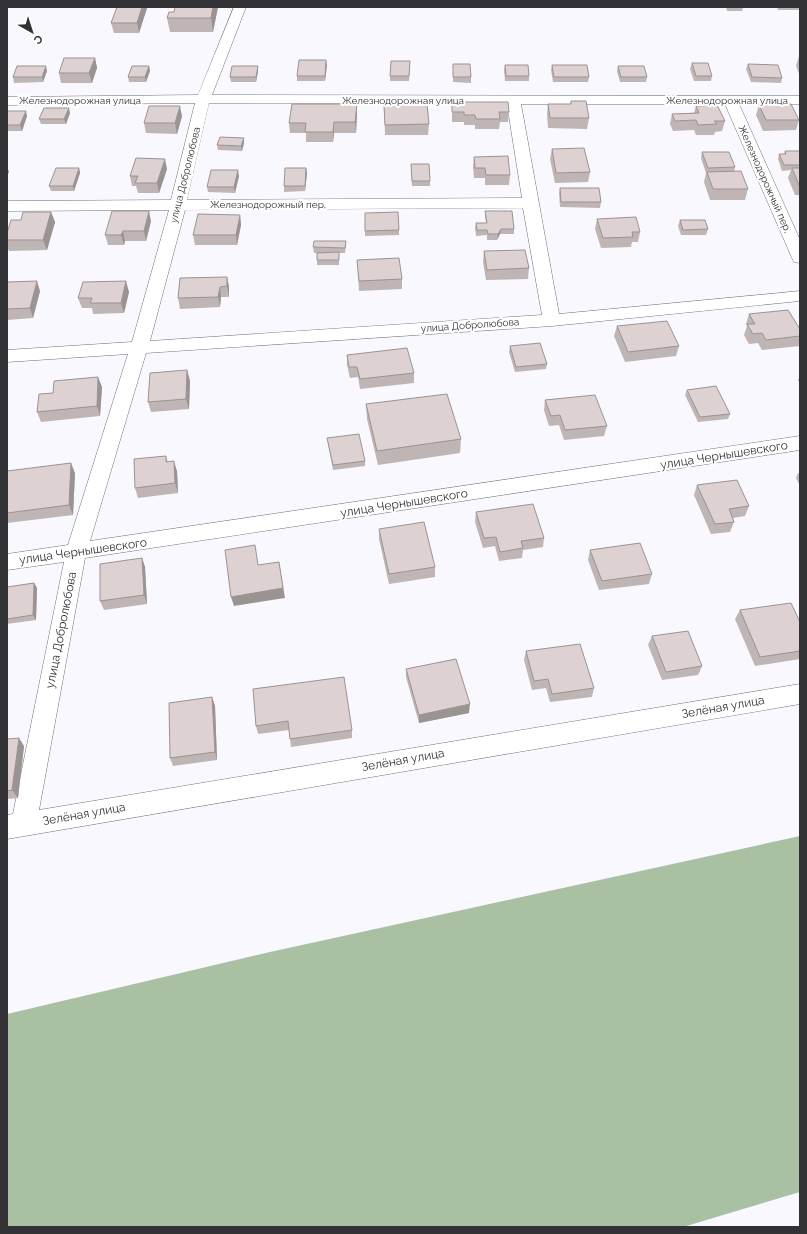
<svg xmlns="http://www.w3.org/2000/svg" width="807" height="1234" viewBox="0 0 807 1234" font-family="Raleway,sans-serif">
<rect width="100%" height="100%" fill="#f8f8fe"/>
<!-- forest -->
<path fill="#a9c0a3" d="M800,836V1192L683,1227H7V1014L270,952Z"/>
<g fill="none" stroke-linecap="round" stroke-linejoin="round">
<defs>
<path id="minor" d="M234,7H246L212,95L800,96V104H739L800,240V263L794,262L792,258L725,104H521L559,314L800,291V301L552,326L146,353L90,541L800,436V450L85,558L39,810L800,684V704L7,839V815L13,814L64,562L7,570V554L68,545L128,354L7,362V350L132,342L169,210L7,211V201L171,200L195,103L7,105V97L198,95ZM209,103L507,104L522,198L187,200ZM523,208L542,315L150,341L185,210Z"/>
</defs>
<!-- minor casing -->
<use href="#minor" stroke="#6f6f77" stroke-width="1"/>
<!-- minor -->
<use href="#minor" fill="#fff" fill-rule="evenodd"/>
</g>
<!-- wall -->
<path fill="#beb5b4" d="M85,7H162V8H147L139,33H114L111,23L117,7Z
M218,7L213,32H170L167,18L174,12Z
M683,7H698L697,8H684Z
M726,7H750L749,8H743L742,11H727Z
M777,7H800V10H778Z
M799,56H800V76L796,66Z
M95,58L97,68L92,83H61L59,73Z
M692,63L712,76L711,81H694L690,69Z
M453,64L471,77V83L453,82Z
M748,64L782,78L781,83L751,82L746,69Z
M327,65L325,81H297V76Z
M505,65L529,76V81H505L504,70Z
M552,65L589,77L588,82H553L551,70Z
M149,66L150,71L146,82H129L128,77Z
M258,66V71L256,82H231L230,77Z
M410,66L409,81H390V76Z
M618,66L647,77L646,82H620L617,71Z
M47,71L43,82L14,83L13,77Z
M571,101L589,118L587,129L548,128L547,114L548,104H570Z
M452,102L509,112L508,122H500L499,129H475V125H464V122H452Z
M384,105L429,124L428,135H385Z
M759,105L799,120L796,130L763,131L756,115Z
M696,106L725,121L722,131L715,132L714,135H696L694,130L673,131L670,124L672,114L694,113Z
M7,111L27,116L22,131H7Z
M70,113L66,124H41L39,119Z
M357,114L356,133H334L333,142H306V133H290L289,123Z
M182,116L177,134L146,133L144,123Z
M244,138V143L242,151L218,150L217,145Z
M552,149L590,172L588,182L555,183L550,159Z
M785,151H800V195H795L788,178L791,170L782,171L778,159L779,154H784Z
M702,152L735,167L734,172L748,189L745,200H710L704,182L706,173L701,158Z
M474,157L510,175L509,185H485V178H474L473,167Z
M411,164L430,181V186H412Z
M79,168L80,173L74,191H51L49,186Z
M306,168L307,173L305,191L284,192V186Z
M167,169L159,193H138L136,186H132L130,176Z
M239,176L235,193L208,192L207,187Z
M560,188L601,202L600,208L560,207L559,193Z
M485,211L514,229V234H500L497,240H487V235L476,236L475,228L476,223H486L485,217Z
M51,212L55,222L47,250L9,251L7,246V233L21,220Z
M398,212L399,235L365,236V231Z
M240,215L241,225L237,245H195L193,235Z
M597,219L640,232L638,242H632L631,247L601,248L595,229Z
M680,220L708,229L706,235H681L678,226Z
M151,221L146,241H125L124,245H108L105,235Z
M346,246L345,253H339V265H317V260L325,253H314L313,247Z
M484,251L529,268L528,279L486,280L483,262Z
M357,260L402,279V289L359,291Z
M227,277L229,287V297H221L220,307L180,309L178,298Z
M7,284L40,291L33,318L7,320Z
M129,292L124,313L93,314L92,308H82L78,298Z
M749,314L800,329V346L762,350L758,343L749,344L744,335L747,326L746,324Z
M617,326L679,346L676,356L625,362L614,336Z
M510,346L547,364L546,369L515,372L509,352Z
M347,355L414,373V383L360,389L358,377L350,378L347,365Z
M187,370L190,381L189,409L151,412L148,402Z
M800,375V384L798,380Z
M102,387L100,416L41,422L37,412L53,393Z
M687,390L730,414L728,419L698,422L685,395Z
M545,400L607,426L604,436L564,440L559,425L549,426L544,410Z
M366,404L461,439L460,453L378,465L367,419Z
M327,438L365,461V466L333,470Z
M166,456L168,462L177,471L178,493L138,498L135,488Z
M7,471L75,473L73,515L7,523Z
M798,473H800V486L796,478Z
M697,485L749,506L745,516L733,518L734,522L730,532L711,534L694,495Z
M476,512L544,538L543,547L523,550L522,558L499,561L495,546L483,548L475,522Z
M379,529L435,567V577L389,584L379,539Z
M590,550L652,574L649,584L599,590L588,560Z
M142,558L145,567L147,604L104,610L100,601Z
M34,583L37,588L36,620L7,624V587Z
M740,610L800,622V659L755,666L735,619Z
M652,636L702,666L698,675L662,680L648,645Z
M526,651L594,688L592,697L550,702L546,688L532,690L524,660Z
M406,669L469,713L419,723L406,677Z
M253,689L352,730V738L291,747L289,730L258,734L256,726Z
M212,697L215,706L217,760L173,766L170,758Z
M7,739L24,746L18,798L7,799Z"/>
<!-- shaded-wall -->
<path fill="#9b9392" d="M142,7H147V8L139,33L137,23Z
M213,7H218L213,32L211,18Z
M95,58L97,68L92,83L89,73Z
M326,60L327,65L325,81V76Z
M46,66L47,71L43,82L42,77Z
M149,66L150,71L146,82L145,77Z
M258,66V71L256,82V77Z
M357,104V114L356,133L355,122Z
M180,106L182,116L177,134L175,123Z
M69,108L70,113L66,124L64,119Z
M26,111L27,116L22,131L20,125Z
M334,122V133L333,142V132Z
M244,138V143L242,151L241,146Z
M165,159L167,169L159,193L157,183Z
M7,166L9,172L7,176Z
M79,168L80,173L74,191L73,186Z
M306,168L307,173L305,191V186Z
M238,170L239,176L235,193L234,187Z
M149,211L151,221L146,241L144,231Z
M51,212L55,222L47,250L43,240Z
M240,215L241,225L237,245L236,235Z
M501,229L500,234L497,240L498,234Z
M123,231L125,241L124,245L121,235Z
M227,277L229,287V297L227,286Z
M37,281L40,291L33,318L30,308Z
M126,281L129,292L124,313L121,303Z
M220,287L221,297L220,307L218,297Z
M187,370L190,381L189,409L186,399Z
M98,377L102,387L100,416L97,406Z
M174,461L177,471L178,493L175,483Z
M71,463L75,473L73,515L69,505Z
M142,558L145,567L147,604L144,595Z
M279,562L285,598L234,606L231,597Z
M34,583L37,588L36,620L33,615Z
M212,697L215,706L217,760L215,752Z
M470,704L469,713L419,723V715Z
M19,738L24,746L18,798L12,790Z"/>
<!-- building -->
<path fill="#ddd2d1" stroke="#9b9392" d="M117,7H142L137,23H111Z
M175,7H213L211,18H167L169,12H174Z
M64,58H95L89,73H59Z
M299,60H326L325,76H297Z
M391,61H410L409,76H390Z
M692,63H708L712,76H696Z
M453,64H470L471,77H453Z
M748,64L778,65L782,78L752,77Z
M505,65H528L529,76H506Z
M552,65H587L589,77H554Z
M17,66H46L42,77H13Z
M132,66H149L145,77H128Z
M232,66H258L256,77H230Z
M618,66H644L647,77H621Z
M571,101H586L589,118H550L548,104H571Z
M452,102H508L509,112H499L500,119H476L475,115H464V112H452Z
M292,104H357L355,122H334L333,132H305L306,123H289Z
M427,104L429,124L385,125L384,105Z
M791,104L799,120H766L759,105Z
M717,105L725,121H714L717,124L698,125L696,120L675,121L672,114L699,113L696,106Z
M149,106H180L175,123H144Z
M44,108H69L64,119H39Z
M7,111H26L20,125H7Z
M220,137L244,138L241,146L217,145Z
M584,148L590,172L556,173L552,149Z
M785,151H800V165H784L779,154H786Z
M702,152H729L735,167L708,168Z
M508,156L510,175H486L485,168H475L474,157Z
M136,158L165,159L157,183H135L138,176H130Z
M411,164H429L430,181H412Z
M56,168H79L73,186H49Z
M285,168H306L305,186H284Z
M792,168H800V185H799Z
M211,170H238L234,187H207Z
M741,171L748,189H713L707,172Z
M560,188H599L601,202H561Z
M112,211H149L144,231H123L121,235H105Z
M485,211H512L514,229H501L498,234H488L487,230H477L476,223H487Z
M23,212H51L43,240H7V233L11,220H21Z
M398,212L399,230L365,231V213Z
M198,214L240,215L236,235H193Z
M636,217L640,232H632L633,237L603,238L597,219Z
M680,220H705L708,229L683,230Z
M314,241H346L345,248L313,247Z
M525,250L529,268L487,270L484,251Z
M339,252V260H317V253Z
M399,258L402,279L359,281L357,260Z
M227,277V286L220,287L218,297L178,298L180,278Z
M37,281L30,308L7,309V284L8,282Z
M126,281L121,303H90L92,298H78L83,282Z
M788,310L800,329V336L766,340L762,333L753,334L747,324H755L749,314Z
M667,321L679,346L628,352L617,326Z
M540,343L547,364L516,367L510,346Z
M407,348L414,373L360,379L357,367H349L347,355Z
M187,370L186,399L148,402L150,373Z
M98,377L97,406L37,412L39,394L53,393L54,381Z
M716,386L730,414L700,417L687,390Z
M447,394L461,439L377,451L366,404Z
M595,395L607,426L565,430L560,415L551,416L545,400Z
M359,434L365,461L333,465L327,438Z
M166,456V462L174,461L175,483L135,488L134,459Z
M71,463L69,505L7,513V471Z
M737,480L749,506L729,509L734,522L715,524L697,485Z
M533,504L544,538L521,541L523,548L500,552L496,537L484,538L476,512Z
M424,522L435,567L389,574L379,529Z
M640,543L652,574L602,581L590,550Z
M255,545L258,565L279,562L283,588L231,597L225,550Z
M142,558L144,595L100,601V564Z
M34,583L33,615L7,619V587Z
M791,603L800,622V651L760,657L740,610Z
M688,631L702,666L666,672L652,636Z
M580,644L594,688L552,694L548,679L534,681L526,651Z
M456,659L470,704L419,715L406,669Z
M344,677L352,730L290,739L288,721L256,726L253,689Z
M212,697L215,752L170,758L169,703Z
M19,738L12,790L7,791V739Z"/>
<g text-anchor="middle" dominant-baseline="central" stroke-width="4" stroke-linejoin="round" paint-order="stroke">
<!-- far-street labels -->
<g font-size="10" fill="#323236" stroke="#fff">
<text x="80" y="100">Железнодорожная улица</text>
<text x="403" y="100">Железнодорожная улица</text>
<text x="727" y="100">Железнодорожная улица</text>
<text transform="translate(185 175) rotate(-76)">улица Добролюбова</text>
<text transform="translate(765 179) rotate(66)">Железнодорожный пер,</text>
<text x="268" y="204">Железнодорожный пер,</text>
<text transform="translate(470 325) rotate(-4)">улица Добролюбова</text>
</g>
<!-- street labels -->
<g font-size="12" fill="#323236" stroke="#fff">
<text transform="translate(724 455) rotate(-9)">улица Чернышевского</text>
<text transform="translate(404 503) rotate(-9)">улица Чернышевского</text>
<text transform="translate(83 551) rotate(-8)">улица Чернышевского</text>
<text transform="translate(61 630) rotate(-79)">улица Добролюбова</text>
<text transform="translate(723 707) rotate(-10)">Зелёная улица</text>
<text transform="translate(403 760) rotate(-10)">Зелёная улица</text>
<text transform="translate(84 814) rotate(-10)">Зелёная улица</text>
</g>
</g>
<!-- border -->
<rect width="807" height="1234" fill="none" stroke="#323236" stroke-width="16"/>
<!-- north arrow -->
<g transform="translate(32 32) rotate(141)" stroke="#ffffff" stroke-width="3" paint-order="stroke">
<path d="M0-3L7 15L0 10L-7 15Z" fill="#323236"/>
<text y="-6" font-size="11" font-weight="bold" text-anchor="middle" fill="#323236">С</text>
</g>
</svg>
